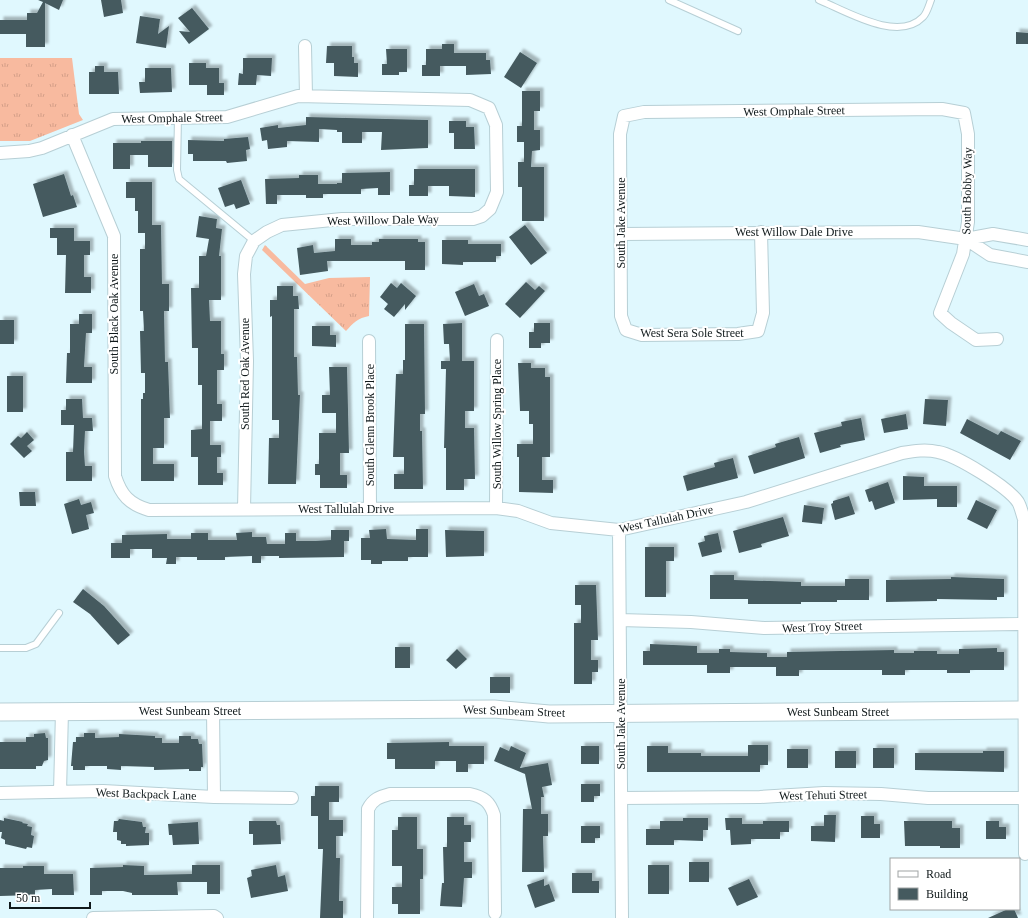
<svg xmlns="http://www.w3.org/2000/svg" width="1028" height="918" viewBox="0 0 1028 918" font-family="'Times New Roman',serif">
<defs>
<pattern id="grass-tufts" width="24" height="20" patternUnits="userSpaceOnUse"><rect width="24" height="20" fill="#f8ba9f"/><path d="M3 7l-1-3M5 7V3M7 7l1-3M15 17l-1-3M17 17v-4M19 17l1-3" fill="none" stroke="#d49f88"/></pattern>
<filter id="shadow"><feDropShadow dx="3.5" dy="-3.5" stdDeviation="1" flood-color="#0004"/></filter>
</defs>
<rect width="100%" height="100%" fill="#e0f8fe"/>
<!-- grass -->
<path fill="url(#grass-tufts)" d="M0,58H72L79,114L83,120L30,141H0Z
M265,245L305,284L329,278L370,277L369,316C358,318 353,323 346,331L262,250Z"/>
<!-- building -->
<path fill="#455a5f" filter="url(#shadow)" d="M38,0H63L59,10L45,3V47H26V34H0V20H27V13H37L43,2Z
M101,0H121L123,13L104,17Z
M192,8L209,29L189,44L179,31L190,32L178,18Z
M140,16L160,19L158,34L169,26L166,48L136,43Z
M1016,32L1028,33V44H1016Z
M442,44H454V53H486V60H490L491,74L466,75V66H440V76H422V65H426V49H442Z
M327,46H352V57H354V63H358V77L334,76V63H326Z
M386,49H407V72H399V75H382V64H387Z
M520,52L537,63L521,88L504,77Z
M243,58H272L271,76L257,75L256,85H238L239,73L243,74Z
M189,63H206V68H219V83H224V95H207V85H189Z
M95,66H104V72H118L119,94H89V72H95Z
M145,68H171L172,92L140,93L139,82H145Z
M522,91H540V111H534V130H540V150L532,151L531,167H544V221H522V187H518V162H524V142H517V126H522Z
M306,117L428,120V148L381,150L382,132H362V143H342V132H337V130L319,129V142L287,141V147L268,149L267,140L262,141L260,128L278,125V128L306,125Z
M449,121H466V127H474L475,149H454V133H449Z
M248,137L250,149L246,150L247,161L227,163L226,161H193V154H188V140L224,141V139Z
M141,141H172V167H148V155H130V169H113V143H141Z
M414,169H475V197L449,196V186H428V196H409V185H414Z
M390,172V195H378V188L361,189V194H323V198H306V195H277V204H266L265,179L299,178V175H318V184H337V183H342V173Z
M64,174L71,196L73,195L77,207L43,217L33,184Z
M241,180L250,204L236,209L234,204L225,207L218,188Z
M126,182H152V225H161L162,284H169V311H164L165,362H168L170,418H164V448H153V464H174V481H141V399H143V393H145V373H141L140,331H144L143,311H140V249H145V233H138V211H135V198H126Z
M199,216L217,219L216,228L222,229L219,256H221V300H209L210,321H221V354H224V370H217V404H222V421H210V445H221V457H217V473H223V485H198V457H191V430L202,429V385H198V348H192L191,288H199V256H206L209,239L196,237Z
M525,225L547,253L531,265L509,237Z
M50,228H74V241H90V255H84V277H91V293H65L66,255H57V238H50Z
M335,239H351V245H372V242H379V239H418V242H425V270H405V261H327L328,271L300,275L297,248L313,245L314,253L335,251Z
M442,240H468V244H501V256H496V262H463V265L442,264Z
M526,282L535,290L539,286L545,291L520,318L505,304Z
M391,283L397,288L401,283L416,296L405,310V304L394,317L384,309L388,304L380,297Z
M474,284L479,296L484,294L489,306L465,316L455,292Z
M277,286H293V296H298L299,309H294V357H297L298,395H300L296,484H268L269,438H279V420H272V316L270,317V300H277Z
M79,314H92V333H86L84,367H92V383H66L67,353H70V324H79Z
M0,320H14V344H0Z
M462,323V361H474V411H465V428H474L475,479H464V490H446V448H444L446,369H441V361H450L449,344H444L443,324Z
M534,323H550V343H541V348H529V332H534Z
M405,324H424L425,414H420V431H422L423,489H394V474H404V457H393L396,374H403V360H405Z
M312,326H330V335H336V347L312,346Z
M518,363H531V368H545V377H550V457H542V480H553V493L519,492V457H517V444H533V424H529V411H520Z
M329,367H347L349,453H340V475H347V488H320V475H315V464H319V433H336V413H322V395H330Z
M7,376H23V412H7Z
M66,399H82L83,418H92L93,431H85L84,452L85,466H92V481H66V452H73L74,425H61V410H66Z
M925,399L948,400L946,426L923,424Z
M906,414L908,429L884,433L881,419Z
M861,418L865,440L840,445L841,447L820,453L814,433L842,426L841,422Z
M967,419L998,435L1001,431L1021,441L1010,460L960,433Z
M27,432L34,440L27,446L32,451L24,458L10,444L18,436L21,438Z
M799,437L805,458L754,474L748,456L776,447L775,444Z
M733,458L738,478L687,491L683,476L715,467L714,463Z
M903,476L924,477V486H957V507H937V499L903,500Z
M888,482L895,503L875,510L872,501L869,502L865,490Z
M19,492H35L36,506H20Z
M849,496L855,514L835,520L831,504L833,503V501Z
M79,499L81,505L91,502L94,513L86,515L89,529L72,534L64,504Z
M976,500L997,510L987,529L967,519Z
M804,505L824,508L822,524L802,522Z
M783,517L789,536L761,544L762,547L739,553L733,531Z
M386,529L387,539L416,540V529H428V557H408V561H382V564H371V560H361V538H370L369,530Z
M331,530H349V541H344V557L279,558V556H261V563H252V556L225,557V560H197V557H176V564H166L167,558H152V549H130V558H111V543H122V535L167,534V539H191V533H208V540H237L236,533L252,532V537H266L267,544H285V533H296V541H315L331,540Z
M445,530L484,531V556L446,557Z
M718,533L722,552L702,557L698,543L705,541L704,536Z
M645,547H674V561H666V597H645Z
M710,575H734V580L801,582V586H845V579H869V600H837V602H801V604H748V599H710Z
M951,577L1004,579V597H997V600L937,599V601L886,602V580L951,579Z
M575,585H596L598,640H591V660H598V672H592V684H574V623H581V605H575Z
M83,589L104,606L130,635L118,645L90,614L73,602Z
M650,644L697,646V653H719V649H730V652L767,653V657H787V652L894,650V653H914V651H937V654H959V649L997,648V652H1004V670H970V673H947V670H905V675H882V670H799V676H776V667H730V673H707V665H643V651H650Z
M395,647H410V668H395Z
M457,649L467,659L456,669L446,660Z
M490,677H510V693H490Z
M45,733L46,738H48V760L44,761L42,766H36V769H0V742H26V737H34V734Z
M84,733H95V738L119,737V734L155,736V738H162V743H179V736H191V739H198L199,744H202L203,767H201V771H189V769L154,770V767L121,766V770L107,769V766H85V770H73V766H71L73,742H76V737H84Z
M449,742V746H484V764H468V772H456V761H435V769H395V759H387V743Z
M748,745H768V765H760V772H647V746H668V753H701V756H748Z
M511,746L526,753L520,768L548,763L552,785L542,787L544,797H541V814H548V836H543L544,872H522L523,809H532L525,774L494,761L500,747L509,751Z
M581,746H599V764H581Z
M873,748H894V768H873Z
M787,749H808V768H787Z
M835,751H856V768H835Z
M983,751H1004V772L915,770V753H983Z
M581,784H600V796H594V802H581Z
M315,786H339V802H329V820H343V836H336V858H340L339,901H343V918H320L323,849H318V816H311V796H315Z
M824,815H836L835,842L811,841V826H824Z
M861,816H874V824H880V838H861Z
M398,817H417V849H423V879H420V914H398V904H392V887H402V866H392V830H398Z
M447,817H464V825H471V842H464V862H472V878H464L462,907L440,906L442,883H444L443,847H447Z
M4,818L23,822L22,823L28,824L27,826L32,827L31,835L34,836L32,848L27,847L26,849L5,844V840L1,838L2,832H0V820L4,821Z
M683,818H708V830H703V841L674,840V845H646V829H660V821H683Z
M725,818H742V824H763V821H789V832H780V839H751V844L731,845L730,830H726Z
M119,819L142,822L143,827H146L145,833H149V845L126,846V844H121V841L117,840V832H113L114,821H118Z
M249,821H276L277,825H280L281,844L253,845V834H249Z
M904,821H952V828H960V848H940V846H905Z
M986,821H999V827H1006V839H986Z
M198,822L199,844L173,845L172,835H169L168,824Z
M581,826H600V838H595V843H581Z
M689,862H709V882H689Z
M123,865L144,866V875L192,874V865H220V894H207V882H177L178,895H132V893L123,891H102V895H90V868L123,867Z
M276,865L278,877L285,875L288,891L251,898L247,878L252,876L251,870Z
M648,865H669V894H648Z
M23,866H44V874H73L74,895H52V889L35,890V895L0,896V868H23Z
M572,873H592V881H599V893H572Z
M544,879V886L549,884L555,901L535,908L527,885Z
M749,879L758,897L737,906L728,888Z
M1008,909H1014L1018,918H988Z"/>
<g fill="none" stroke-linecap="round" stroke-linejoin="round">
<defs>
<path id="lane" d="M669,0L738,31
M819,0C846,11 898,43 923,17C927,13 929,5 931,0
M178,117L177,170L179,179L254,241
M0,648H26L36,644L59,613"/>
<path id="street" d="M305,46L306,96
M72,135L114,236L115,476C121,495 129,504 149,510L496,508L518,511L551,523L619,530L746,502L902,453C914,451 926,449 938,452C956,455 1008,487 1018,502C1021,507 1022,514 1024,519L1025,854
M0,153L29,151L42,148L113,119L227,117L298,96L470,100L489,108L496,125L497,192L490,209L482,216L473,219H342L282,225L267,232L254,241L246,256L244,274L247,361L244,509
M761,232L763,313L758,331L738,334L642,335L626,330L621,316L620,134L624,116L644,112L942,109L964,113L968,134V222L963,254L940,313L951,323L976,340L997,339
M621,234L918,232L966,239L993,234L1028,240
M966,239L990,255L1028,262
M369,341L370,509
M496,508L497,340
M619,530L622,918
M620,620L691,622L764,628L1024,624
M213,710L214,797
M60,792L62,711
M0,793L103,791L214,797L292,798
M621,798L760,797L824,793L881,794L928,798H1028
M93,918L214,916L217,918
M367,918L368,809C373,799 379,797 390,794H470C484,797 490,802 494,815L495,913"/>
<path id="secondary" d="M0,712L494,709L549,714L1028,710"/>
</defs>
<!-- lane casing -->
<use href="#lane" stroke="#b7cfd5" stroke-width="8"/>
<!-- street casing -->
<use href="#street" stroke="#b7cfd5" stroke-width="14"/>
<!-- secondary casing -->
<use href="#secondary" stroke="#b7cfd5" stroke-width="19"/>
<!-- lane -->
<use href="#lane" stroke="#fff" stroke-width="6"/>
<!-- street -->
<use href="#street" stroke="#fff" stroke-width="12"/>
<!-- secondary -->
<use href="#secondary" stroke="#fff" stroke-width="17"/>
</g>
<g text-anchor="middle" dominant-baseline="central" stroke-width="4" stroke-linejoin="round" paint-order="stroke">
<!-- street labels -->
<g font-size="12" fill="#10191b" stroke="#fff">
<text transform="translate(794 111) rotate(-1)">West Omphale Street</text>
<text transform="translate(172 118) rotate(-1)">West Omphale Street</text>
<text transform="translate(967 191) rotate(-89)">South Bobby Way</text>
<text transform="translate(383 220) rotate(-1)">West Willow Dale Way</text>
<text transform="translate(621 223) rotate(-90)">South Jake Avenue</text>
<text x="794" y="232">West Willow Dale Drive</text>
<text transform="translate(114 314) rotate(-90)">South Black Oak Avenue</text>
<text x="692" y="333">West Sera Sole Street</text>
<text transform="translate(245 374) rotate(-90)">South Red Oak Avenue</text>
<text transform="translate(497 424) rotate(-90)">South Willow Spring Place</text>
<text transform="translate(370 425) rotate(-90)">South Glenn Brook Place</text>
<text x="346" y="509">West Tallulah Drive</text>
<text transform="translate(666 519) rotate(-12)">West Tallulah Drive</text>
<text transform="translate(822 627) rotate(-2)">West Troy Street</text>
<text x="190" y="711">West Sunbeam Street</text>
<text transform="translate(514 711) rotate(2)">West Sunbeam Street</text>
<text x="838" y="712">West Sunbeam Street</text>
<text transform="translate(621 724) rotate(-90)">South Jake Avenue</text>
<text transform="translate(146 794) rotate(2)">West Backpack Lane</text>
<text transform="translate(823 795) rotate(-1)">West Tehuti Street</text>
</g>
</g>
<!-- legend -->
<rect x="890" y="858" width="130" height="52" fill="#ffffff" stroke="#9fa3a4"/>
<rect x="898" y="871" width="20" height="6" fill="#ffffff" stroke="#9fa3a4"/>
<text x="926" y="878" font-size="12" fill="#10191b">Road</text>
<rect x="898" y="888" width="20" height="12" fill="#455a5f" stroke="#9fa3a4"/>
<text x="926" y="898" font-size="12" fill="#10191b">Building</text>
<!-- scale -->
<path d="M10 902v6h80v-6" fill="none" stroke="#10191b" stroke-width="2"/>
<text x="16" y="902" font-size="12" fill="#10191b" stroke="#ffffff" stroke-width="3" paint-order="stroke">50 m</text>
</svg>
